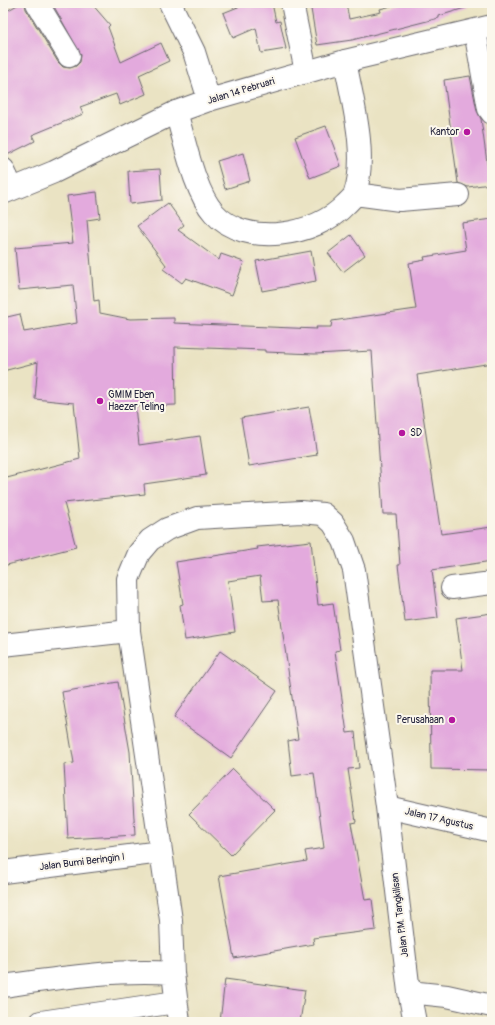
<svg xmlns="http://www.w3.org/2000/svg" width="495" height="1025" viewBox="0 0 495 1025" font-family="Pangolin,sans-serif">
<rect width="100%" height="100%" fill="#fbf7ec"/>
<filter id="ink" filterUnits="userSpaceOnUse"><feTurbulence type="fractalNoise" baseFrequency=".025" numOctaves="2"/><feDisplacementMap in="SourceGraphic" scale="8" xChannelSelector="R" yChannelSelector="G"/><feConvolveMatrix kernelMatrix="1 2 1 2 8 2 1 2 1" color-interpolation-filters="sRGB"/></filter>
<filter id="wash" filterUnits="userSpaceOnUse"><feTurbulence type="fractalNoise" baseFrequency=".012" numOctaves="4" result="noise"/><feDisplacementMap in="SourceGraphic" scale="16" xChannelSelector="R" yChannelSelector="G"/><feGaussianBlur stdDeviation="0.9" result="paint"/><feColorMatrix in="noise" values="0 0 0 0 0 0 0 0 0 0 0 0 0 0 0 0 0 1.4 0 .05"/><feComposite in="paint" operator="in"/></filter>
<g filter="url(#wash)">
<rect width="100%" height="100%" fill="#eae3c3"/>
<g id="blocks">
<!-- building -->
<path fill="#e3aadd" d="M21,3H25L26,9L58,62L63,67L70,68L76,66L80,62L81,55L52,3H91L110,25L108,27L121,62L161,43L169,61L139,75L146,94L120,105L116,94L80,107L83,114L32,135L35,141L3,157V13Z
M248,3H272L276,22L280,21L286,49L261,53L256,28L233,38L223,13Z
M310,3H346L349,19L381,12L380,9L403,3H467L468,7L439,16V18L352,40L317,45Z
M470,76L477,111L481,119L490,184L468,187L458,183L444,80Z
M326,126L341,166L310,178L295,137Z
M243,153L250,181L225,189L217,161Z
M160,169L162,200L130,204L128,171Z
M97,192L100,218L87,220L94,301L99,300L100,313L130,319L174,318V323L317,329L316,327H331L332,321L416,309L409,263L425,260L424,257L466,250L462,223L492,219V363L417,375L441,534L492,527V561L432,570L438,618L405,622L398,565H400L396,514H383L372,351L315,354L265,352V350L175,347L176,405L135,406L139,445L200,436L206,475L144,484L145,494L64,503L76,547L3,566V479L80,459L74,403L35,399L38,362L3,371V318L20,314L24,332L77,323L73,285L19,290L15,248L73,243L67,196Z
M168,203L184,225L178,230L219,260L221,254L244,262L232,295L186,278L182,283L163,269L166,265L137,226Z
M351,235L365,255L343,272L328,253Z
M311,251L316,281L262,291L256,261Z
M309,407L317,455L249,466L241,418Z
M311,541L318,605L333,603L340,650L335,651L347,733L355,732L359,768L348,769L356,822L351,823L365,900L372,899L376,930L313,938L314,944L234,958L219,876L307,861L305,851L324,848L314,773L292,776L288,741L298,739L278,600L263,601L260,576L228,581L235,632L185,640L180,605L183,604L176,562L258,549L257,547Z
M492,613V770L431,769L430,670H463L456,618Z
M220,651L277,691L231,758L174,717Z
M118,682L130,752L135,835L68,839L64,764L74,763L62,692Z
M233,769L275,810L231,855L189,814Z
M225,979L305,990L300,1022H220Z"/>
</g>
</g>
<g filter="url(#ink)">
<use href="#blocks" fill-opacity="0" stroke="#68666b" stroke-width="1"/>
<g fill="none" stroke-linecap="round" stroke-linejoin="round">
<defs>
<path id="minor" d="M37,3L69,56
M170,3L194,52L209,100
M292,3L306,72
M475,31L489,109L492,113
M176,112C185,141 194,191 214,213C245,248 317,236 346,204C349,201 354,197 355,193C368,154 352,100 345,61
M3,169L12,188
M355,194L400,200L458,195
M452,588L492,583
M3,645L129,631
M387,807L492,831
M3,872L161,852
M3,986C60,978 116,969 173,973
M409,992L447,996L492,1006
M41,1022L176,1002
M179,1022L173,973L171,920L129,631L128,579L139,553L150,540L167,529L197,518L301,512L323,514L333,523L344,541L354,570L387,807L409,992L415,1022"/>
<path id="major" d="M3,193L54,172L176,112L209,100L345,61L492,26"/>
</defs>
<!-- minor casing -->
<use href="#minor" stroke="#68666b" stroke-width="24"/>
<!-- major casing -->
<use href="#major" stroke="#68666b" stroke-width="24"/>
<!-- minor -->
<use href="#minor" stroke="#fff" stroke-width="22"/>
<!-- major -->
<use href="#major" stroke="#fff" stroke-width="22"/>
</g>
</g>
<!-- markers -->
<g fill="#b5179e" stroke="#fbf7ec" stroke-width="1.5">
<circle cx="467" cy="132" r="4"/>
<circle cx="100" cy="401" r="4"/>
<circle cx="402" cy="433" r="4"/>
<circle cx="452" cy="720" r="4"/>
</g>
<g text-anchor="middle" dominant-baseline="central" stroke-width="4" stroke-linejoin="round" paint-order="stroke">
<!-- street labels -->
<g font-size="10" fill="#22223b" stroke="#fbf7ec">
<text transform="translate(241 91) rotate(-17)">Jalan 14 Pebruari</text>
<text transform="translate(439 819) rotate(13)">Jalan 17 Agustus</text>
<text transform="translate(82 862) rotate(-7)">Jalan Bumi Beringin I</text>
<text transform="translate(400 915) rotate(-97)">Jalan P.M. Tangkilisan</text>
</g>
<!-- poi labels -->
<g font-size="10" fill="#22223b" stroke="#fbf7ec" text-anchor="end">
<text x="459" y="132">Kantor</text>
<text x="108" y="395" text-anchor="start">GMIM Eben<tspan x="108" dy="12">Haezer Teling</tspan></text>
<text x="410" y="433" text-anchor="start">SD</text>
<text x="444" y="720">Perusahaan</text>
</g>
</g>
<!-- margin -->
<rect width="495" height="1025" fill="none" stroke="#fbf7ec" stroke-width="16"/>
</svg>
